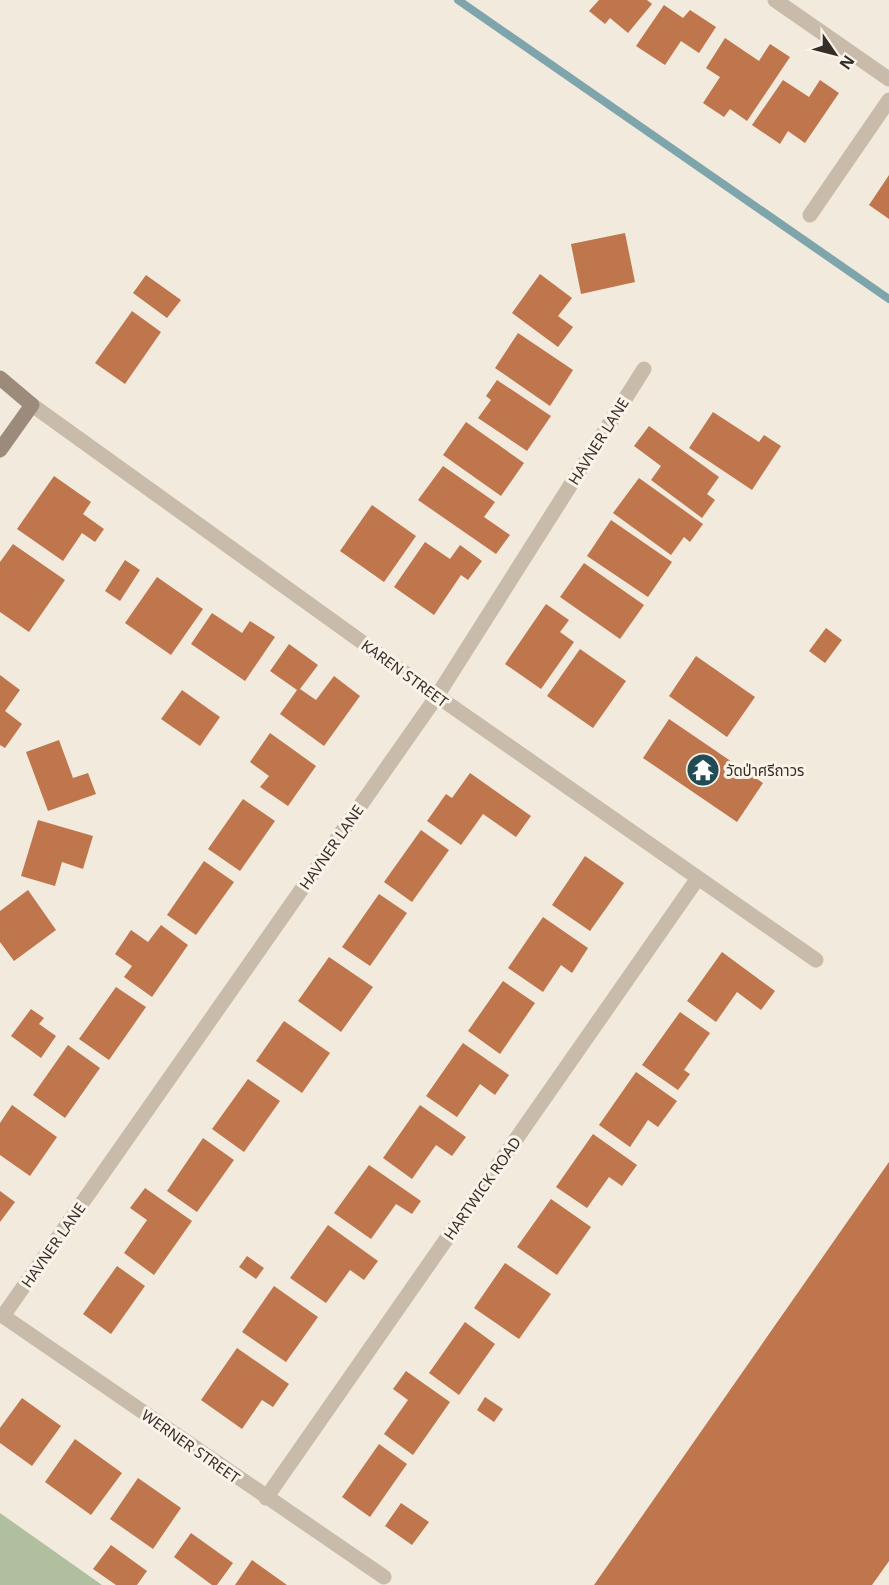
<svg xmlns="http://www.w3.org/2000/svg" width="889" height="1585" viewBox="0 0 889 1585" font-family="'Noto Sans','Noto Sans Thai',sans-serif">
<rect width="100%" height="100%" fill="#f1eadd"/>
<!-- green -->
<path fill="#b0bf9e" d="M0,1513L102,1585H0Z"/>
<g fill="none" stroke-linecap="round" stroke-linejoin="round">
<!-- stream -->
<path stroke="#7ea5ac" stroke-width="8" d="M458,0L889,299"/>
</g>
<!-- building -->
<path fill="#bf764d" d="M599,0H647L652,4L628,33L610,18L605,24L589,11Z
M664,5L683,18L690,10L716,27L699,53L681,41L665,65L636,46Z
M725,38L759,61L770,44L790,57L747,121L730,109L724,117L703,103L720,77L706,68Z
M783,80L809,97L820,80L839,93L805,143L788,131L780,144L752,125Z
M889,175V219L869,205Z
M625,233L635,282L581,294L571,244Z
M540,274L572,298L558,316L573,327L558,347L512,313Z
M146,275L181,300L167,318L133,293Z
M132,311L161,332L125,384L95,363Z
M518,333L573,370L550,406L495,368Z
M497,380L551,416L527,451L478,418L491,400L486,396Z
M713,412L759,442L764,435L781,446L752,490L689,448Z
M466,422L524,463L501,496L443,455Z
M649,426L719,477L707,494L715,500L702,518L651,480L661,466L634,446Z
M443,466L495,502L484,517L510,535L496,554L418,500Z
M54,476L91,502L83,514L104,529L95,542L82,533L63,561L17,529Z
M639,478L703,524L690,542L684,537L671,555L613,513Z
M372,505L416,536L384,582L340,551Z
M611,520L672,562L648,597L587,556Z
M425,542L450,559L460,545L482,561L468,580L461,575L434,615L394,587Z
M13,544L65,580L29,632L0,612V562Z
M125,560L140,570L120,601L105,591Z
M584,563L644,605L620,639L560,597Z
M157,577L203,609L171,655L125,623Z
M546,604L569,620L560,632L574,642L541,689L505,664Z
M212,613L242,633L250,621L275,637L245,681L191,644Z
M826,628L842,640L825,663L809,651Z
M289,644L318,665L300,689L316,700L334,676L360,696L324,746L280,714L297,690L270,671Z
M580,649L626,681L593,728L547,696Z
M696,656L755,697L727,737L669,696Z
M0,675L20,690L5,711L22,724L5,748L0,745Z
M182,690L220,717L200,746L161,719Z
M669,719L763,783L737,822L643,758Z
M270,733L316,766L288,806L260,787L269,776L250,762Z
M59,740L73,778L88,773L96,794L48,811L26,752Z
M470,773L531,816L516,837L483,814L461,845L427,821L446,794L452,798Z
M243,799L275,821L240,871L208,849Z
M38,820L93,836L83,869L62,862L55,886L21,876Z
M421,830L449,850L412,902L384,882Z
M585,856L624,883L590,931L552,905Z
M204,861L234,882L196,935L167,915Z
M28,890L56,930L14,961L0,942V911Z
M379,894L407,913L370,966L342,947Z
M543,917L588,948L572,973L561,965L543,992L508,968Z
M161,925L188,945L152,997L124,977L132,966L115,954L131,930L148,942Z
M722,952L775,991L761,1010L737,992L716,1022L687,1001Z
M329,957L373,987L341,1032L298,1001Z
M503,981L535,1003L500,1054L468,1031Z
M116,987L146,1007L109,1060L79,1039Z
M31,1009L44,1018L39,1024L56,1036L41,1058L11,1036Z
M680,1012L710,1033L684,1070L690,1074L678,1090L642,1065Z
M284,1021L330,1053L302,1093L256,1061Z
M463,1043L509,1075L495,1095L480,1084L457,1117L426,1096Z
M68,1045L100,1068L65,1118L33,1095Z
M636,1072L677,1101L658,1127L648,1120L630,1147L599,1125Z
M248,1079L280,1101L244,1152L212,1129Z
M12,1105L57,1137L30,1176L0,1155V1123Z
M420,1105L466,1137L452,1156L436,1145L412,1179L383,1158Z
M593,1134L637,1165L622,1186L609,1177L587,1208L556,1187Z
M203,1138L234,1160L197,1212L167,1191Z
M889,1162V1561L872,1585H594Z
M369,1165L421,1201L412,1214L396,1204L371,1239L334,1213Z
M145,1188L192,1221L154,1275L124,1253L147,1220L130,1208Z
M0,1191L15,1202L0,1222Z
M551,1199L591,1227L557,1275L517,1247Z
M328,1225L378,1261L364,1280L350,1270L326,1303L290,1278Z
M247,1256L264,1268L256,1279L239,1267Z
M505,1263L551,1294L519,1339L474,1308Z
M117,1266L145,1286L111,1334L83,1314Z
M274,1286L318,1317L286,1362L242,1332Z
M465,1322L495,1344L459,1395L429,1373Z
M237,1348L289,1384L273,1407L262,1400L242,1429L201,1400Z
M406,1371L450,1402L413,1455L384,1434L408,1400L393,1389Z
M485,1397L503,1409L494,1422L477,1410Z
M22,1398L61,1426L32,1466L0,1443V1428Z
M75,1439L122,1473L91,1515L45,1482Z
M379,1444L407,1464L370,1517L342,1497Z
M138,1478L181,1508L153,1549L110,1519Z
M401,1503L429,1522L412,1545L385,1526Z
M191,1533L233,1563L217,1585H212L174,1557Z
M111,1545L147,1571L137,1585H116L93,1569Z
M252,1560L287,1585H235Z"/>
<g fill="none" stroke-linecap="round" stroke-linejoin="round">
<!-- street -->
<path stroke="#c8bbaa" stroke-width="15" d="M775,0L889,79
M810,215L889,100
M32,405L437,696L816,960
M0,1314L384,1577
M3,1316L437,696L644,369
M266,1498L698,878"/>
<!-- secondary -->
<path stroke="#9c8b7b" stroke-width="15" d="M0,378L32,405L0,450"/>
</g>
<!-- icons -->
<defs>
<symbol id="temple-disc" viewBox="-11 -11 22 22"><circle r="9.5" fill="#214c55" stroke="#f9f3e9"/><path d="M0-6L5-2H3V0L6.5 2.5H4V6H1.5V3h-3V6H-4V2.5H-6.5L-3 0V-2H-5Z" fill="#fff"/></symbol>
</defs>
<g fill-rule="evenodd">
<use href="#temple-disc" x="684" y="751" width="38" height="38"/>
</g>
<g text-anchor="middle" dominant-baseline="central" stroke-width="6" stroke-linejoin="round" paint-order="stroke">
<!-- street labels -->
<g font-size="15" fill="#362f29" stroke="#f9f3e9">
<text transform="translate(598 441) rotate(-58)">HAVNER LANE</text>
<text transform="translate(405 673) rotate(36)">KAREN STREET</text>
<text transform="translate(331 847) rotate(-55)">HAVNER LANE</text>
<text transform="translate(482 1188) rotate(-55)">HARTWICK ROAD</text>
<text transform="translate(53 1245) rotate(-55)">HAVNER LANE</text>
<text transform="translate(191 1446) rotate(35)">WERNER STREET</text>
</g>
<!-- poi labels -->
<g font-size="15" fill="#362f29" stroke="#f9f3e9" text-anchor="start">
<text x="726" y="770">วัดป่าศรีถาวร</text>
</g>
</g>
<!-- north arrow -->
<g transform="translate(835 54) rotate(125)" stroke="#f9f3e9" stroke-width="4.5" paint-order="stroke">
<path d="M0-4.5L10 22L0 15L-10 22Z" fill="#362f29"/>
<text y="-9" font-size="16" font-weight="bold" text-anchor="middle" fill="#362f29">N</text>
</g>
</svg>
